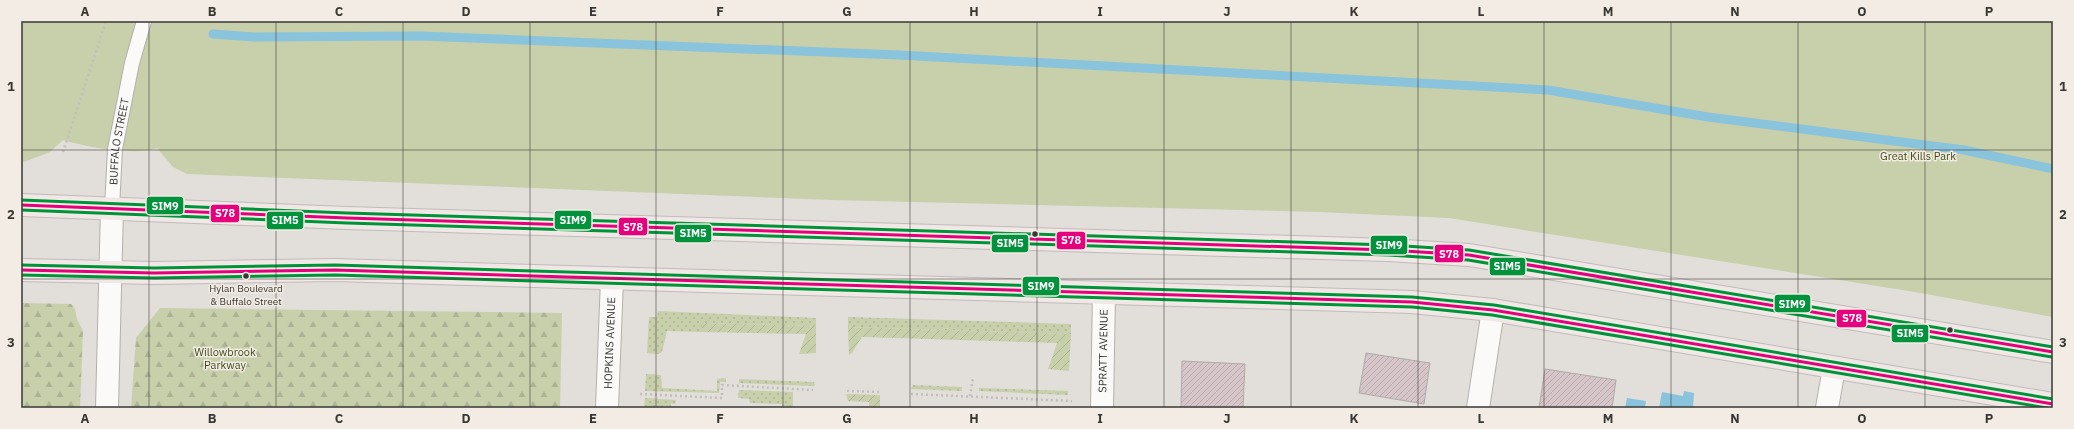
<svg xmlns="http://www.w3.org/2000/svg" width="2074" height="429" viewBox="0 0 2074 429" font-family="'IBM Plex Sans',sans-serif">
<defs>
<pattern id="grass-dots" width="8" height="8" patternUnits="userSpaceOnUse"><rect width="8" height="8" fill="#c8cfab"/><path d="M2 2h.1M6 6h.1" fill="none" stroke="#adb294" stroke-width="1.8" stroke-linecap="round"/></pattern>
<pattern id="forest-firs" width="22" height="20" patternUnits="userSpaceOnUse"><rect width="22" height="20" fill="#c8cfab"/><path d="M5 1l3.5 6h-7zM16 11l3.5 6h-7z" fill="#adb294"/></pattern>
<pattern id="garden-furrows" width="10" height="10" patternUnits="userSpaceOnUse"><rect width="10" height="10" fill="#c8cfab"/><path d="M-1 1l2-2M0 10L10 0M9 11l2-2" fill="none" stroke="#adb294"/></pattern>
<pattern id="building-hatch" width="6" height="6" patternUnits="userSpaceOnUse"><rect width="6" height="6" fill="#d6c5c9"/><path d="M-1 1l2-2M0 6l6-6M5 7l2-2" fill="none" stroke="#b8aaad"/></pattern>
</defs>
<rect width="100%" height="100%" fill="#e2deda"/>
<!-- grass -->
<path fill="url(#grass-dots)" d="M658,311L816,318V326L702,323V332L667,331L662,352L658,354L647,353L649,317H657Z
M848,317L1071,324V334L848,327Z
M646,374L661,375L662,388L717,391V379L726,378V382H720L719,393L645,391Z
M739,379L814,382L815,386L739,383Z
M913,385L962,387V391L911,389Z
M979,388L1068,391V395L979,391Z
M739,390L793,392V408L782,407V404L750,403L749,399L738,398Z
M645,398L676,400L675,404L671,403V408H644Z"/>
<!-- forest -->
<path fill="url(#forest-firs)" d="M21,303L71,304L75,309L77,319L83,331L80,408H21Z
M160,308L562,313L560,408H131L136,338Z"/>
<!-- park -->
<path fill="#c8cfab" d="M21,21H2053V317L1915,292L1449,218L1319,212L832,200L187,174L173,167L157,148C134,156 87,147 63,140L50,152L21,163Z"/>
<!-- garden -->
<path fill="url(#garden-furrows)" d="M702,323L816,326V353L799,354L806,334L702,332Z
M848,327L1071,334L1069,371L1048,369L1057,343L862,337L852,353L849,355Z
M846,394L880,395V408H869V402L848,401Z"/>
<!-- water -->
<path fill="#89c3dc" d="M1684,391L1694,393L1693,408H1659L1662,392L1683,396Z
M1627,398L1646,401L1645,408H1625Z"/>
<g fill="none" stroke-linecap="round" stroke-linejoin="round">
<!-- stream -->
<path stroke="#89c3dc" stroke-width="9" d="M213,34L254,37L421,36L899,55L1548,90L1708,117L1964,150L2053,169"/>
</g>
<!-- building -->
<path fill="url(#building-hatch)" stroke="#aeabaa" d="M1366,353L1430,363L1424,404L1359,393Z
M1182,361L1245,364L1243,408H1181Z
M1545,369L1616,380L1612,408H1539Z"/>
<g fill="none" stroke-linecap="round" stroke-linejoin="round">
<defs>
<g id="service">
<path id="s1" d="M112,208L115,149L132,63L144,21"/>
</g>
<g id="minor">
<path d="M107,408L112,208"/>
<path id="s2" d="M607,408L612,279"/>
<path id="s3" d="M1102,408L1104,294"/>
<path d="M1478,408L1493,310"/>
<path d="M1827,408L1834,368"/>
</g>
<path id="primary" d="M21,205L347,218L1388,250L1469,255L2053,352
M21,270L154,273L335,270L1412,302L1493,310L2053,404"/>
</defs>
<!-- service casing -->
<use href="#service" stroke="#b3b0ac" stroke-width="16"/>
<!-- minor casing -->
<use href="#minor" stroke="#b3b0ac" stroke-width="24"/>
<!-- primary casing -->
<use href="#primary" stroke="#bebcba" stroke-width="24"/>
<!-- path -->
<path stroke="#c1bfbe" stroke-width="2.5" stroke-dasharray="2 3" stroke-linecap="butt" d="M63,152L106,21
M847,391L880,392
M640,394L722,398V385L813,390
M911,394L1072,401
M970,396L973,378"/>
<!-- service -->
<use href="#service" stroke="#fbfaf9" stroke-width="14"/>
<!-- minor -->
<use href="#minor" stroke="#fbfaf9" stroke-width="22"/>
<!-- primary -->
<use href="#primary" stroke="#f0e7e6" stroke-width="22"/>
<defs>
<path id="bus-1" d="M21,205L347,218L1388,250L1469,255L2053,352
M21,270L154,273L335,270L1412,302L1493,310L2053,404"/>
<path id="bus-2" d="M21,210L347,223L1388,255L1468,260L2052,357
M21,275L154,278L335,275L1412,307L1492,315L2047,408"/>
<path id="bus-3" d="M21,200L347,213L1388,245L1469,250L2053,347
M21,265L154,268L335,265L1412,297L1494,305L2053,399"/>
</defs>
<!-- bus-1 casing -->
<use href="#bus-1" stroke="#f3ece4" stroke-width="6"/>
<!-- bus-2 casing -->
<use href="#bus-2" stroke="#f3ece4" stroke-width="6"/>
<!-- bus-3 casing -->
<use href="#bus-3" stroke="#f3ece4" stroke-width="6"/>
<!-- bus-1 -->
<use href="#bus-1" stroke="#e5007d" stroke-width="3"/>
<!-- bus-2 -->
<use href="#bus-2" stroke="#00933c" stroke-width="3"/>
<!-- bus-3 -->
<use href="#bus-3" stroke="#00933c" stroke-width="3"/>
</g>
<!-- grid -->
<path fill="none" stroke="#393734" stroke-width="1" stroke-opacity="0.55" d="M149,21V408M276,21V408M403,21V408M530,21V408M656,21V408M783,21V408M910,21V408M1037,21V408M1164,21V408M1291,21V408M1418,21V408M1544,21V408M1671,21V408M1798,21V408M1925,21V408M21,150H2053M21,279H2053"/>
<!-- markers -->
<g fill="#393734" stroke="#f3ece4" stroke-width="1.5">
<circle cx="1035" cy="234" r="3.5"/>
<circle cx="246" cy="276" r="3.5"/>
<circle cx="1950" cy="330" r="3.5"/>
</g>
<g text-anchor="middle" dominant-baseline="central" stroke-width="3" stroke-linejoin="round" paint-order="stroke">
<!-- bus labels -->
<g font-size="10" fill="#393734" stroke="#f3ece4">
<text x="246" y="288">Hylan Boulevard<tspan x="246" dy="13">&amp; Buffalo Street</tspan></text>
</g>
<!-- street labels -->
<g font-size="11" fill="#393734" stroke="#f3ece4">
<text stroke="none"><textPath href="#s1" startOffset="67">BUFFALO STREET</textPath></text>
<text stroke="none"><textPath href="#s2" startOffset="65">HOPKINS AVENUE</textPath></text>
<text stroke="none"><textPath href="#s3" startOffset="57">SPRATT AVENUE</textPath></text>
</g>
<!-- park labels -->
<g font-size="11" fill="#3e4a14" stroke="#f3ece4">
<text x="1918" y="156">Great Kills Park</text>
<text x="225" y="352">Willowbrook<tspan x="225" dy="13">Parkway</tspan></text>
</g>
</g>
<g stroke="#f3ece4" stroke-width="1.5">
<rect x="146" y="196" width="38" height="19" rx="4" fill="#00933c"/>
<rect x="210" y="204" width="30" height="19" rx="4" fill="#e5007d"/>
<rect x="554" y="210" width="38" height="20" rx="4" fill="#00933c"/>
<rect x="266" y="211" width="38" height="19" rx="4" fill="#00933c"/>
<rect x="618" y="217" width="30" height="19" rx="4" fill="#e5007d"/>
<rect x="674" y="224" width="38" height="19" rx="4" fill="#00933c"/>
<rect x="1056" y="231" width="30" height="19" rx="4" fill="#e5007d"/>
<rect x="991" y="234" width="38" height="19" rx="4" fill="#00933c"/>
<rect x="1370" y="235" width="38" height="20" rx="4" fill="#00933c"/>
<rect x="1434" y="244" width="30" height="19" rx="4" fill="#e5007d"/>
<rect x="1489" y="257" width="37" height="19" rx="4" fill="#00933c"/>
<rect x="1022" y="276" width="38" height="20" rx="4" fill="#00933c"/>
<rect x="1774" y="294" width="37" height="19" rx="4" fill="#00933c"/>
<rect x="1836" y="309" width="31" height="19" rx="4" fill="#e5007d"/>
<rect x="1891" y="324" width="38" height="19" rx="4" fill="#00933c"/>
</g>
<g font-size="11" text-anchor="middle" font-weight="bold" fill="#fff">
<text x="165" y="210">SIM9</text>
<text x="225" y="217">S78</text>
<text x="573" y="224">SIM9</text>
<text x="285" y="224">SIM5</text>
<text x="633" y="231">S78</text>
<text x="693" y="237">SIM5</text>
<text x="1071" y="244">S78</text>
<text x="1010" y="247">SIM5</text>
<text x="1389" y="249">SIM9</text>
<text x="1449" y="258">S78</text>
<text x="1507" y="270">SIM5</text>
<text x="1041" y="290">SIM9</text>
<text x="1792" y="308">SIM9</text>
<text x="1852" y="322">S78</text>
<text x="1910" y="337">SIM5</text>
</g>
<!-- border -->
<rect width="2074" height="429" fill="none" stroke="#f3ece4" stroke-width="44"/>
<rect x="22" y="22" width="2030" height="385" fill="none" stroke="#393734" stroke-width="1.5"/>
<g font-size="13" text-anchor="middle" font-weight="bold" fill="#393734">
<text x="85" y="16">A</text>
<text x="212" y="16">B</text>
<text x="339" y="16">C</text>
<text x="466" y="16">D</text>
<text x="593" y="16">E</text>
<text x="720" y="16">F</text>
<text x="847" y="16">G</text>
<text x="974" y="16">H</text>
<text x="1100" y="16">I</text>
<text x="1227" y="16">J</text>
<text x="1354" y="16">K</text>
<text x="1481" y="16">L</text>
<text x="1608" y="16">M</text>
<text x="1735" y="16">N</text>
<text x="1862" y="16">O</text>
<text x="1989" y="16">P</text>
<text x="11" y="91">1</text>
<text x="2063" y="91">1</text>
<text x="11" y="219">2</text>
<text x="2063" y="219">2</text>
<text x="11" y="347">3</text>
<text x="2063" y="347">3</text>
<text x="85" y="423">A</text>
<text x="212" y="423">B</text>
<text x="339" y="423">C</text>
<text x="466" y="423">D</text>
<text x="593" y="423">E</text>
<text x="720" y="423">F</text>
<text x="847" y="423">G</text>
<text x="974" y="423">H</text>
<text x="1100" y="423">I</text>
<text x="1227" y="423">J</text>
<text x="1354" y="423">K</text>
<text x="1481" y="423">L</text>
<text x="1608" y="423">M</text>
<text x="1735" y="423">N</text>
<text x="1862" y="423">O</text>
<text x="1989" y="423">P</text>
</g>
</svg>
